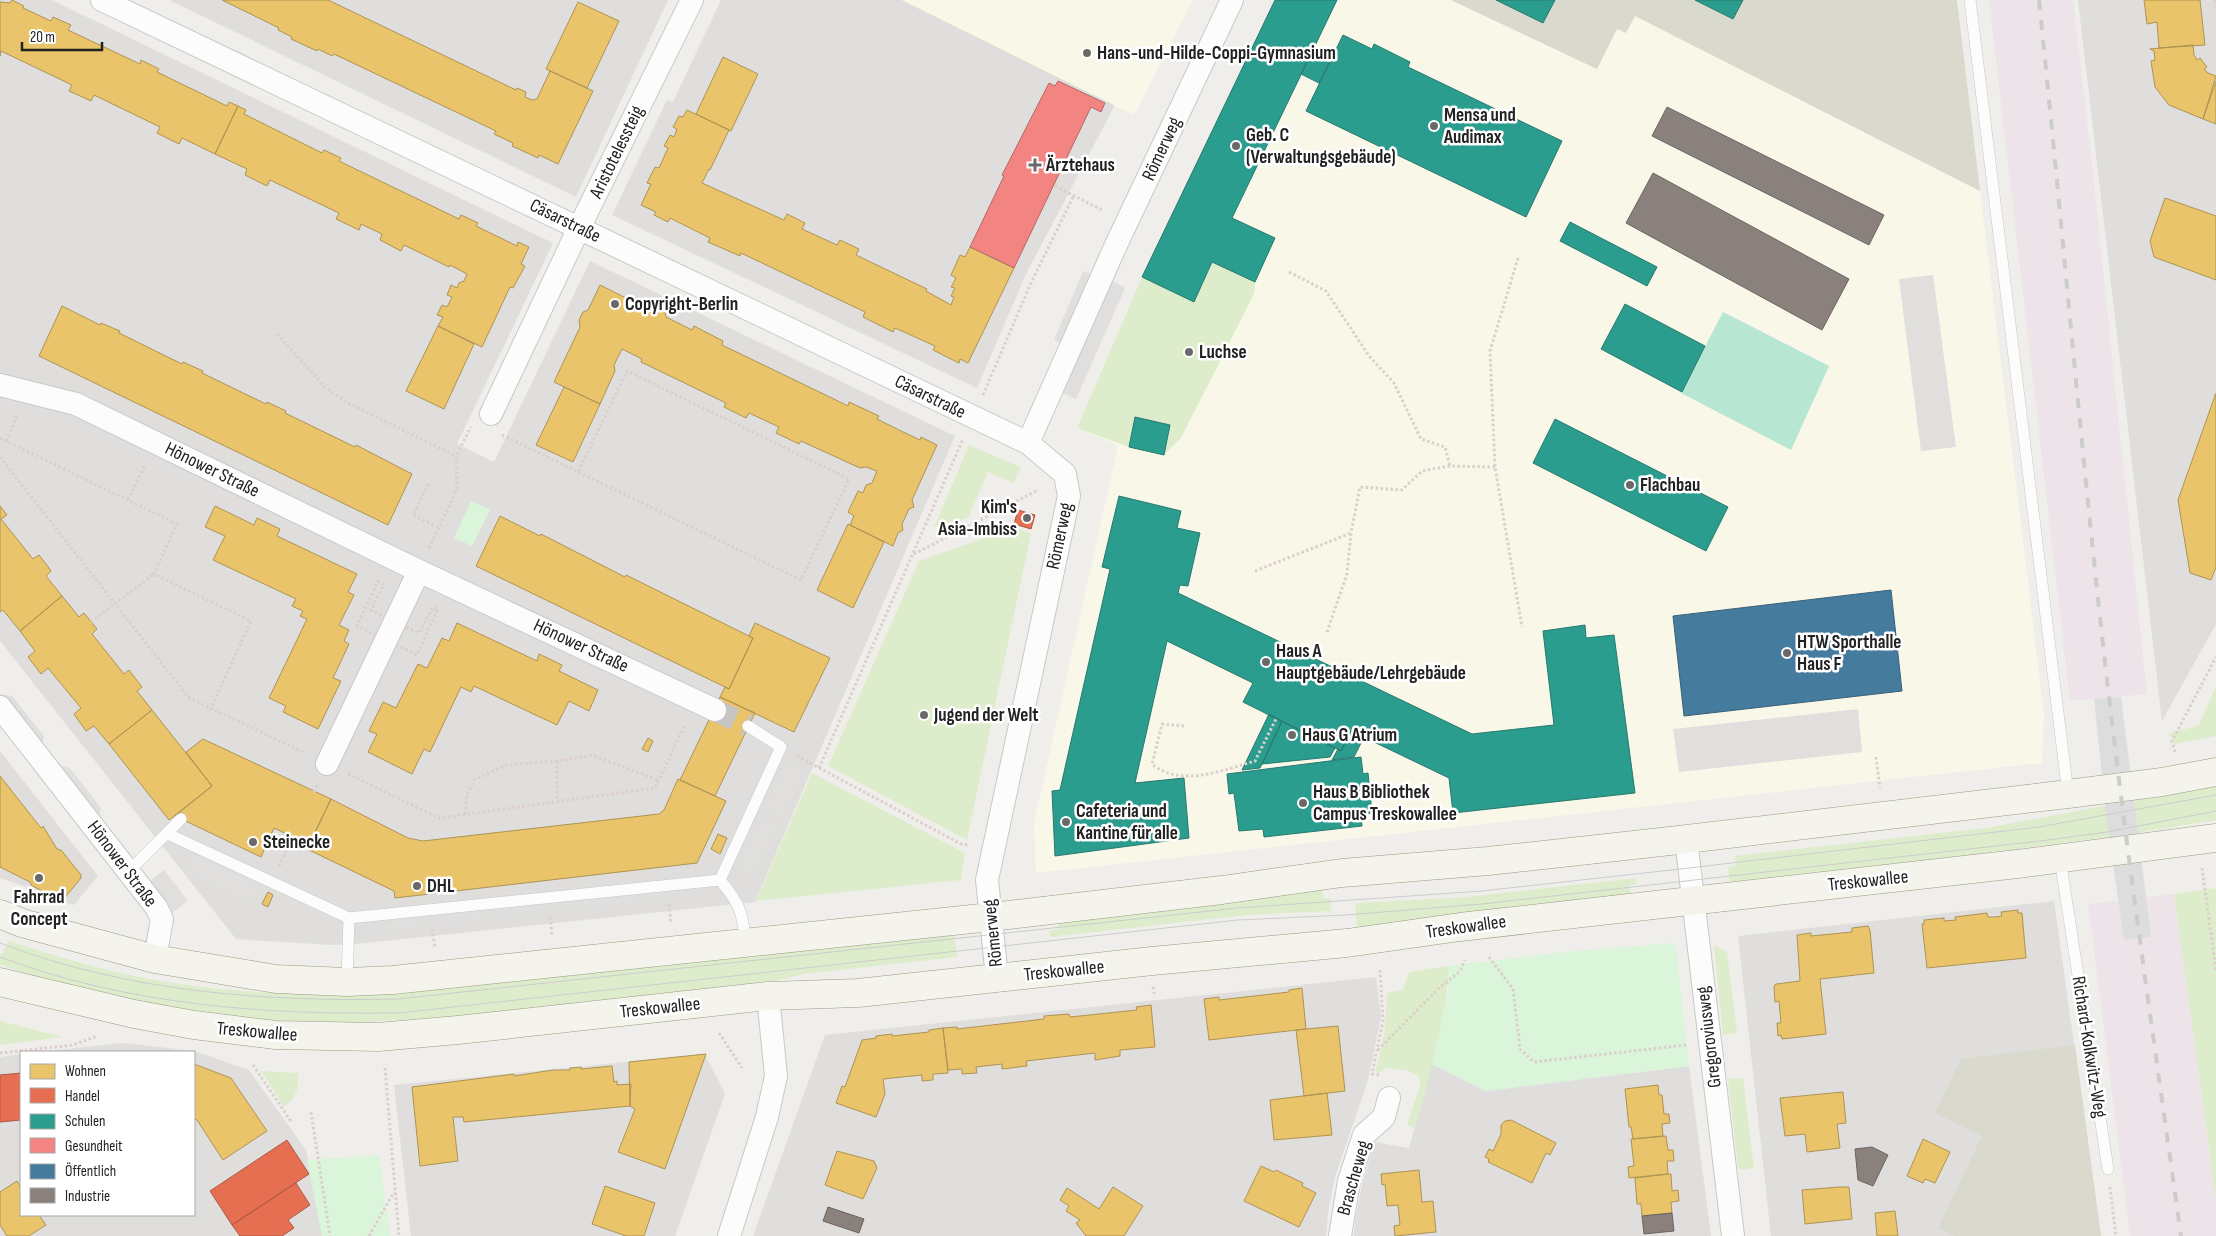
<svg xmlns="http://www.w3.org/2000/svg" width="2216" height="1236" viewBox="0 0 2216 1236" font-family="'Sofia Sans Condensed',sans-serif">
<rect width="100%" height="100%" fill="#f0eeeb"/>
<!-- residential -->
<path fill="#dfdedc" d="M0,0H52L553,243L457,444L494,462L590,261L955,436L755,902L356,944L331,945L236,939L0,641Z
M169,0H668L576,197Z
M721,0H902L1115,105L1026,274L977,388L612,215L667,100L673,102Z
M2078,0H2216V624L2162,721Z
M0,751L98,876L74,905L58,900L27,885L26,887L0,878Z
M2054,901L2101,1236H1771L1738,936Z
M1376,977L1381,1018L1368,1080L1335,1177L1329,1206L1326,1236H753L825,1035Z
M122,1043L194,1051L249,1070L306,1150L322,1236H0V1057L21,1054V1215H194V1052H39Z
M705,1054L725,1094L675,1236H411L394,1085Z
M1432,1064L1486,1091L1689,1066L1711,1236H1354L1355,1221L1363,1181L1375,1142L1409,1148Z"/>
<!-- industrial -->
<path fill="#ede4e9" d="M1989,0H2073L2092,163L2147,694L2070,701Z
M2174,894L2216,1199V1236H2130L2088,904Z"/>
<!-- education -->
<path fill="#f8f7e8" d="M902,0H1193L1134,115Z
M1275,0H1451L1597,69L1617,29L1635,16L1980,191L2044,714L2042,763L1036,873L1034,823L1118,445L1077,428L1142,277Z"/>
<!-- construction -->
<path fill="#d9d9cd" d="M1451,0H1957L1980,191L1635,16L1626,33L1617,29L1597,69Z
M2075,1045L2101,1236H1955L1938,1228L1982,1136L1935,1113L1961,1059Z"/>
<!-- grass -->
<path fill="#ddeccb" d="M1212,262L1255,282L1254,294L1181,438L1164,455L1170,425L1135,417L1129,447L1077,428L1142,277L1193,302Z
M969,445L1021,467L1014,483L988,472L968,518L934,527Z
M1013,528L1031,533L967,840L828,766L919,561Z
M2216,686V736L2175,744L2169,734L2199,725Z
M812,773L965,853L961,880L756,901Z
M2216,785V820C2055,847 1893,864 1730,882L1728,867L1736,866L1735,856L1986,828Z
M1636,878L1637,884L1629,885L1630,894L1357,929L1355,903L1467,897Z
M1322,887L1323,898H1330L1331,911L1246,915L1050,937L1049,931L1059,929L1058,920Z
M2216,888V1199L2174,894Z
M954,932L957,957L804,974L780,980L457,1017L341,1023L245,1019L139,1003L34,977L0,964V958L9,941C42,952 76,962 111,971C225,998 346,998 462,987Z
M1714,945L1727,952L1737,1033L1723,1035Z
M1449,966C1446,1021 1430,1075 1415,1128L1407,1125L1420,1086V1078C1413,1069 1397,1069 1386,1068L1379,1073L1376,1071L1385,1029L1387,993L1403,990L1409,972Z
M0,1021L63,1037L0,1045Z
M261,1071L298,1073C299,1088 297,1097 284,1107Z
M1743,1078L1754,1168L1743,1170L1738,1168L1728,1079Z"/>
<!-- park -->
<path fill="#daf5da" d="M471,501L490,510L472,546L454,538Z
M1672,943L1676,948L1689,1066L1486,1091L1432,1064L1448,993L1449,966L1564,952Z
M379,1155L390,1236H322L307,1160Z"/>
<!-- pitch -->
<path fill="#b7e6d2" d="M1723,312L1829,366L1791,450L1681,393Z"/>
<!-- parking -->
<path fill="#e0dfde" d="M1083,271L1090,274L1061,343L1054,340Z
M1933,275L1956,447L1921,451L1899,279Z
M1109,279L1125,288L1076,399L1058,391Z
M0,694L12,696L44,736L42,747Z
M1858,709L1862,752L1679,772L1673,729Z
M786,764L803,772L783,816L766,808Z
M57,766L69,767L101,808L99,819Z
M762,817L777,823L755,873L740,866Z
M192,856L260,887L252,903L185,872Z
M164,870L188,901L172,913L149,882Z
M660,891L661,898L558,910L557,903Z
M536,905L537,912L438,922L437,916Z
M424,918L425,925L376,930V923Z"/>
<!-- pier -->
<path fill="#dedddd" d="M2121,697L2151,937L2124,940L2107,823L2094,699Z"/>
<!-- homes -->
<path fill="#e9c46a" stroke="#ad9354" d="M12,0L24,6L23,8L51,21L53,17L71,25L68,30L140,64L141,60L159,69L157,72L227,106L229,102L238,106L215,154L182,138L179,144L157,133L160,127L94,95L91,101L69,91L72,85L1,51L0,56V2L10,3Z
M222,0H328L516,90L517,88L526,92L525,97L532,100L537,99L550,71L593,91L558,164L539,155L538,158L512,146L513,143L494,134L496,131L334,54L332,56L318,49L317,51L291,39L292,37L278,30L279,28Z
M2144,0H2200L2205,45L2159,48L2157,22L2147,24Z
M578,2L619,21L587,88L546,69Z
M2193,45L2194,55L2197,60L2200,58L2207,67L2204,69L2208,73L2216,76L2203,119L2169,105L2155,87L2151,61L2155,60L2154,51L2150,49Z
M723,57L758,74L731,131L696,114Z
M2216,81V124L2203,119Z
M238,106L246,110L244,114L322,153L324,150L341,158L339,161L459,219L461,215L478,223L476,226L517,246L518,242L529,247L521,264L525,266L513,288L510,287L482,347L438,326L443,317L437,315L442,305L447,307L452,297L447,295L451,285L457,288L459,283L464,281L467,274L450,265L449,267L404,245L401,251L380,240L382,234L361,224L359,230L336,219L339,213L270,180L267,186L245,175L247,169L215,154Z
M687,110L729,130L710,170L709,169L702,183L784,220L787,214L805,223L802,229L837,245L840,240L859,249L856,255L927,289L926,291L951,305L954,297L951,296L955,288L951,287L956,278L951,275L960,255L965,257L970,247L1014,268L968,363L960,359L959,363L933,350L935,346L895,328L893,332L863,317L865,312L741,253L740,256L708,242L710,238L670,218L668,222L654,215L656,212L641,205L651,184L647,183L655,167L659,168L668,148L664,146L670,135L674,137L677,129L673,127L679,116L683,117Z
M2165,198L2216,216V280L2154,257L2150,241Z
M600,285L648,309L654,307L665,312L666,317L692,330L694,326L723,341L722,345L838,401L848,406L849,402L879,416L877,419L899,430L920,440L921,437L937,445L912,500L914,507L909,509L902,524L903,530L898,533L893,546L850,525L854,516L848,512L858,491L863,493L866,485L872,483L877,471L866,467L860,468L801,441L799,444L776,433L779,427L749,413L746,418L724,407L726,403L641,362L642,359L622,349L614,365L615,371L600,404L554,382L580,327L579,320L583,312L588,310Z
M62,306L100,325L101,323L120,331L119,333L182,364L183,362L203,371L202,373L266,404L267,402L286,411L285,413L355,447L356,445L412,474L388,525L39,356Z
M438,326L474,344L444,409L406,391Z
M564,387L600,404L573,462L536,445Z
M2216,393V567L2211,580L2190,573L2178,500Z
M0,506L7,515L1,519L33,559L39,555L46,564L51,571L46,576L62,596L20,631L3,610L0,612Z
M215,506L254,525L257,518L280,529L277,536L357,574L348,592L354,595L339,625L349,630L344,641L349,644L333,678L341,681L318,729L283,712L286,706L269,698L307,619L300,616L303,611L292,606L296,599L213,560L225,536L205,527Z
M500,516L540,536L541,534L625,577L626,575L753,638L729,689L476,566Z
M848,524L884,542L853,608L817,590Z
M62,596L79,617L84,613L97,629L92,634L124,674L129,670L142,687L137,691L152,710L109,744L94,726L86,731L74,714L81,708L48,668L41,674L28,657L35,651L20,631Z
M457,623L537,661L539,654L562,665L559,671L598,690L589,711L569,701L557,725L474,686L471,692L461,687L430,752L424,749L412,774L368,752L377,734L369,731L383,702L396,708L418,664L427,668L442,638L449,641Z
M755,623L830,658L794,732L720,697L725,687L729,689L753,638L749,636Z
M720,697L755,713L715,796L680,780Z
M152,710L212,786L169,820L109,744Z
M648,738L653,741L648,752L642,749Z
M203,739L331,799L309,845L274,828L261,857L175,816L212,786L186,752Z
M0,776L41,828L43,826L57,849L61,850L81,875V878L63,900L32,886L30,882L0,867Z
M678,779L726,801L697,863L395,898L394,891L309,850L311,845H309L331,799L408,838L423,841L659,814L664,810Z
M718,834L727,838L720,854L711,849Z
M268,892L273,895L268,907L262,904Z
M2018,910V913H2022L2026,958L1927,968L1922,924H1924V920L1944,918V921L1956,920L1955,917L1987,913L1988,917H1995L2002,916L2001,912Z
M1868,926L1870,930L1874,973L1820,979L1826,1034L1782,1039L1781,1035L1778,1036L1777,1023H1781L1779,1001L1775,1002L1774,986L1776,984L1800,981L1797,935L1811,933V936L1852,932V928Z
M1302,988L1306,1029L1209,1040L1204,999L1219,997V1000L1289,992V990Z
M1151,1005L1155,1047L1120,1050V1056L1095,1060V1053L1026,1061L1027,1066L1002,1069V1064L976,1067L977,1073L962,1074V1069L948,1070L943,1028L957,1027V1029L1044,1019V1016L1069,1014L1070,1017L1137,1010L1136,1007Z
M1338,1026L1345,1091L1304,1096L1296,1030Z
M943,1028L948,1073L933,1074V1080L922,1081V1075L883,1079L885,1094L876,1117L836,1103L842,1086L845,1087L862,1040L876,1038V1036L892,1034V1036L929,1032V1030Z
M706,1054L665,1169L618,1152L635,1109L630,1106L629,1062Z
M194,1064L231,1078L267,1131L223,1160L197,1120L194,1119Z
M612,1066L614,1082L617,1081V1085L631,1084L630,1106L464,1122L463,1117H453L458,1161L420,1166L412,1087L514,1074V1076L553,1070H570V1068L581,1067V1069Z
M1658,1085L1659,1095H1662L1664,1114H1669L1670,1123L1662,1124L1663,1136L1633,1139L1631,1127H1629L1625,1089Z
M1843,1092L1846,1123L1837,1124L1840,1148L1807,1152L1805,1134L1785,1136L1780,1098Z
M1327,1093L1332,1135L1274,1140L1270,1100Z
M1511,1120L1556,1143L1550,1155L1546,1153L1532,1183L1488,1162L1489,1159L1485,1157L1489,1149L1493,1151L1501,1134V1125L1505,1121Z
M1666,1136L1668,1150H1673L1674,1161H1667L1668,1174L1629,1178L1628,1167L1634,1166L1631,1139Z
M1923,1139L1950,1152L1935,1183L1925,1179L1923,1183L1907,1176Z
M837,1151L874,1161L877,1168L863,1199L825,1185Z
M1261,1166L1274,1172L1276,1170L1303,1183L1302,1186L1316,1193L1299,1227L1244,1201Z
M1419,1170L1422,1202L1433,1201L1436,1232L1395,1236L1394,1226L1400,1225L1398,1205L1387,1206L1385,1184L1382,1185L1381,1174Z
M1668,1174H1671L1672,1191L1678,1190L1679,1201L1671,1202L1672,1213L1642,1216L1641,1204H1637L1635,1178Z
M17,1181L21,1188V1215H39L46,1225L29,1236H7L0,1225V1192Z
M605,1186L655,1203L644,1236H626L592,1224Z
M1113,1187L1143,1206L1124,1236H1086L1076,1223L1080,1220L1066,1211L1069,1206L1060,1200L1067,1188L1099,1209Z
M1839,1187H1849L1852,1219L1805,1224L1802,1190Z
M1895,1211L1898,1236H1877L1875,1213Z"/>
<!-- shops -->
<path fill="#e76f51" stroke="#ac5843" d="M1018,510L1035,515L1031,529L1014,524Z
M21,1073V1120L0,1122V1075Z
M287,1140L309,1174L232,1225L210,1191Z
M296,1183L310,1205L288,1220L294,1228L282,1236H240L232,1225Z"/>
<!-- schools -->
<path fill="#2a9d8f" stroke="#28786e" d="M1275,0H1337L1232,218L1275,238L1255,282L1212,262L1194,302L1142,277Z
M1496,0H1555L1543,23Z
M1695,0H1743L1733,19Z
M1343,35L1372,49L1374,44L1410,62L1408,67L1562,141L1526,217L1306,111Z
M1311,54L1329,63L1319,83L1301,74Z
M1570,222L1657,267L1647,286L1560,241Z
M1625,304L1705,346L1682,392L1601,349Z
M1135,417L1170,425L1164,455L1129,447Z
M1555,419L1728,507L1706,551L1533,463Z
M1119,496L1181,511L1177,528L1200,533L1188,586L1180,585L1178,593L1472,734L1554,725L1543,631L1585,625L1586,638L1614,635L1635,793L1453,813L1449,778L1351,731L1341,751L1243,702L1253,683L1167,641L1135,783L1184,778L1189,838L1055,856L1052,791L1060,790L1110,569L1102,567Z
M1269,714L1282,721L1262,764L1260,768L1242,770Z
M1282,721L1335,748L1330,757L1262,764Z
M1351,731L1364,737L1354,757L1332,760L1338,749L1341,751Z
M1361,757L1363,774L1368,773L1372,813L1361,814L1362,826L1264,837L1263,829L1239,831L1234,793L1229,794L1227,774Z"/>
<!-- health -->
<path fill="#f28482" stroke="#b46765" d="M1058,81L1105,103L1101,112L1091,107L1014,268L970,247L1004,176L1002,175L1049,83L1055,86Z"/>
<!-- public -->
<path fill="#457b9d" stroke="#3a6078" d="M1891,590L1902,691L1684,716L1673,616Z"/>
<!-- industry -->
<path fill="#8a817c" stroke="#6b6461" d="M1667,107L1884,215L1869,245L1652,136Z
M1653,173L1849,279L1822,330L1626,223Z
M1872,1147L1888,1155L1873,1186L1858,1180L1855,1149Z
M828,1207L864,1219L859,1233L823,1221Z
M1672,1213L1674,1231L1644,1234L1642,1216Z"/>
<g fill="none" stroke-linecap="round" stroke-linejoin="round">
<!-- minor-tunnel -->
<path stroke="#c7c5c3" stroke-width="22" stroke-dasharray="22 11" stroke-linecap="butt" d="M715,710L748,726"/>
<defs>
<path id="service" d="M1970,0L2068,794
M168,834L349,918L347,982
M2060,859L2108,1169
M129,871L181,819
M349,918L720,880
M746,943C742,912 741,905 720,880L781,747L748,726"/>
<path id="minor" d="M102,0L1028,443L1065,474L1069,496L987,880L997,978
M0,385L76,404L419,571L715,710
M491,414L579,228L692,0
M1028,443L1116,245L1232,0
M0,707L156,907L162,919L155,959
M327,764L419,571
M1686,839L1733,1236
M729,1236L767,1117L776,1076L768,996
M1340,1236L1349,1181L1364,1135L1384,1117L1389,1098"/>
<path id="secondary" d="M0,914L22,923L155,959L276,979L347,982L393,980L991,917L1222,890L1342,873L1488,861L1670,841L2068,794L2162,782L2216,772
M0,982L134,1014L194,1025L276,1035L378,1037L458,1030L768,996L858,993L1152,961L1347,943L1460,927L2017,864L2216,838"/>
</defs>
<!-- service casing -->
<use href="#service" stroke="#c9c8c7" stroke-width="12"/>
<!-- minor casing -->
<use href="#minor" stroke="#c9c8c7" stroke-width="24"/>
<!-- secondary casing -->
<use href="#secondary" stroke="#999a82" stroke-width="29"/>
<!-- path -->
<path stroke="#dccecd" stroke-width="3" stroke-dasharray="2.5 2.5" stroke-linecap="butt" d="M2215,0L2216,7
M1055,186L1102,210
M1518,258L1490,351L1495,467L1522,627
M1289,272L1326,291L1369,356L1394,383L1421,439L1445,447L1450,466
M277,334L325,387L348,403L456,456
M983,395L1031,283L1074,195
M502,435L801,580L849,479L627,371L578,472
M0,438L177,524L154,574L251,621L211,708
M6,441L18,414
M0,457L189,698L305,753
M428,484L413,515L439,528
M128,500L145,465
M429,548L457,489L456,456L471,427
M914,554L1038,490
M1255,571L1351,533
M378,581L384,584L371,610L419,633L433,607L438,609L417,655L357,626Z
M91,622L154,574
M1327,632L1347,574L1351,533L1360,487L1402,490L1422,471L1450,466L1495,467
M1184,726L1162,724L1152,764C1181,788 1224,770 1255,761L1276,719
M2175,752L2172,741L2216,657
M797,756L961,844L968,845
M1876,757L1880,788
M557,761V801
M819,768L963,439
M348,774L439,818L655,788L685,724
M314,792L317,785
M465,814L467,795L474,780L506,765L557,761L592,755L658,780
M279,866L293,837
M2202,868L2216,971
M669,904L671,923
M550,917L552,935
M432,929L435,948
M1489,957L1513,989L1520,1049L1534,1062L1686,1045
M1153,987L1154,994
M719,1033L742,1068
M1378,1050L1437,990L1460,971L1465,960
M0,1053L73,1045L97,1036
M253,1065L292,1123
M385,1068L399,1236
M1379,1075L1372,1074L1383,1021L1380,970
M311,1112L330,1236
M2110,1187L2116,1236
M369,1236L394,1192"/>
<!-- service -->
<use href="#service" stroke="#fdfcfc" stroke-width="11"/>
<!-- minor -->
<use href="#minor" stroke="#fdfcfc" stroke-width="22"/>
<!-- secondary -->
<use href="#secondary" stroke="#f4f4ed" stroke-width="28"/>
<!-- tram -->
<path stroke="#ccc" stroke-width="1" d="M0,943C127,992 263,1002 398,999L1237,908L1482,891L1689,868L2039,827L2216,795
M0,957C127,1005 264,1015 399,1013L1238,920L1346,915L1482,904L2040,841L2107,832L2216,811"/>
<!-- rail -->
<path stroke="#ccc" stroke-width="4" stroke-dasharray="10 10" stroke-linecap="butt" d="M2039,0C2063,232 2082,465 2109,697C2130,877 2156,1056 2181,1236"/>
</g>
<!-- markers -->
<g fill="#6a6968" stroke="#fff" stroke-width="2">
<circle cx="1087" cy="53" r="5"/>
<circle cx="1434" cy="126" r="5"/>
<circle cx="1236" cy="146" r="5"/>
<path d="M1032.5 157.5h5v5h5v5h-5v5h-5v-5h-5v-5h5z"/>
<circle cx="615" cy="304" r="5"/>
<circle cx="1189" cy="352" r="5"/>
<circle cx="1630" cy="485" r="5"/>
<circle cx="1027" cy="518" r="5"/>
<circle cx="1787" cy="653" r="5"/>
<circle cx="1266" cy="662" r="5"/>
<circle cx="924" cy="715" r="5"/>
<circle cx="1292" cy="735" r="5"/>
<circle cx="1303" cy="803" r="5"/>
<circle cx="1066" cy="822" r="5"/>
<circle cx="253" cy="842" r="5"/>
<circle cx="39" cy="878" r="5"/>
<circle cx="417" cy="886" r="5"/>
</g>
<g text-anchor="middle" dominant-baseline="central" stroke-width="5" stroke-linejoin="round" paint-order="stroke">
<!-- poi labels -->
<g font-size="19" font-weight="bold" fill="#222" stroke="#fff" text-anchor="start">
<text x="1097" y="53">Hans-und-Hilde-Coppi-Gymnasium</text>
<text x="1444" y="115">Mensa und<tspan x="1444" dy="22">Audimax</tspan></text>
<text x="1246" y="135">Geb. C<tspan x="1246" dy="22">(Verwaltungsgebäude)</tspan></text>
<text x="1046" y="165">Ärztehaus</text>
<text x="625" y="304">Copyright-Berlin</text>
<text x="1199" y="352">Luchse</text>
<text x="1640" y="485">Flachbau</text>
<text x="1017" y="507" text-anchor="end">Kim's<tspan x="1017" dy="22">Asia-Imbiss</tspan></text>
<text x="1797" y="642">HTW Sporthalle<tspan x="1797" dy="22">Haus F</tspan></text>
<text x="1276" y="651">Haus A<tspan x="1276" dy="22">Hauptgebäude/Lehrgebäude</tspan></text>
<text x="934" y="715">Jugend der Welt</text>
<text x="1302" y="735">Haus G Atrium</text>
<text x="1313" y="792">Haus B Bibliothek<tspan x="1313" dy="22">Campus Treskowallee</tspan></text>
<text x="1076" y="811">Cafeteria und<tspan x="1076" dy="22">Kantine für alle</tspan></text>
<text x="263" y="842">Steinecke</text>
<text x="427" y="886">DHL</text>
<text x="39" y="897" text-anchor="middle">Fahrrad<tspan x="39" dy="22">Concept</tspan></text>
</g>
<!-- street labels -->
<g font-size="19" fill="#222" stroke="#fff">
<text transform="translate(1162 149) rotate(-65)">Römerweg</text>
<text transform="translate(617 152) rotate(-64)">Aristotelessteig</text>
<text transform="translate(565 221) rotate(26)">Cäsarstraße</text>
<text transform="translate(930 397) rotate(26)">Cäsarstraße</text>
<text transform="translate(212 470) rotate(26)">Hönower Straße</text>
<text transform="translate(1060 536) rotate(-78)">Römerweg</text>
<text transform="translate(581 646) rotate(25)">Hönower Straße</text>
<text transform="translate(122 864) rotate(53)">Hönower Straße</text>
<text transform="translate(1868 881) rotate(-6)">Treskowallee</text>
<text transform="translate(1466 927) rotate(-8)">Treskowallee</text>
<text transform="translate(993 933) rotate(-96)">Römerweg</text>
<text transform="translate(1064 971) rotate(-6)">Treskowallee</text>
<text transform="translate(660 1008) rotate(-6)">Treskowallee</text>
<text transform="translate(257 1032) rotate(5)">Treskowallee</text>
<text transform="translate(1709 1037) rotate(-97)">Gregoroviusweg</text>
<text transform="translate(2089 1047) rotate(81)">Richard-Kolkwitz-Weg</text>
<text transform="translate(1354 1178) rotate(-74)">Brascheweg</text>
</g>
</g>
<!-- legend -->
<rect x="20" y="1051" width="175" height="165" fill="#ffffff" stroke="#a7a7a7"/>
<rect x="30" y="1064" width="25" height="15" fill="#e9c46a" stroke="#a7a7a7"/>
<text x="65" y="1076" font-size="15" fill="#222222">Wohnen</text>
<rect x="30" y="1088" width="25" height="15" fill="#e76f51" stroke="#a7a7a7"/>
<text x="65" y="1101" font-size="15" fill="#222222">Handel</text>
<rect x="30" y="1114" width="25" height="15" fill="#2a9d8f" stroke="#a7a7a7"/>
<text x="65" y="1126" font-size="15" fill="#222222">Schulen</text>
<rect x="30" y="1138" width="25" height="15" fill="#f28482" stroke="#a7a7a7"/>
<text x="65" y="1151" font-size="15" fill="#222222">Gesundheit</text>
<rect x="30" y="1164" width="25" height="15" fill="#457b9d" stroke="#a7a7a7"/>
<text x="65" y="1176" font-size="15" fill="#222222">Öffentlich</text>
<rect x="30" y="1188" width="25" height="15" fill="#8a817c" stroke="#a7a7a7"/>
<text x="65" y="1201" font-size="15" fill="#222222">Industrie</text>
<!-- scale -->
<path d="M22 42v8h80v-8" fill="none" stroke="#222222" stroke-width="2.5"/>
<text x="30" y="42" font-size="15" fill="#222222" stroke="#ffffff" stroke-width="4" paint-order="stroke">20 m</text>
</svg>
